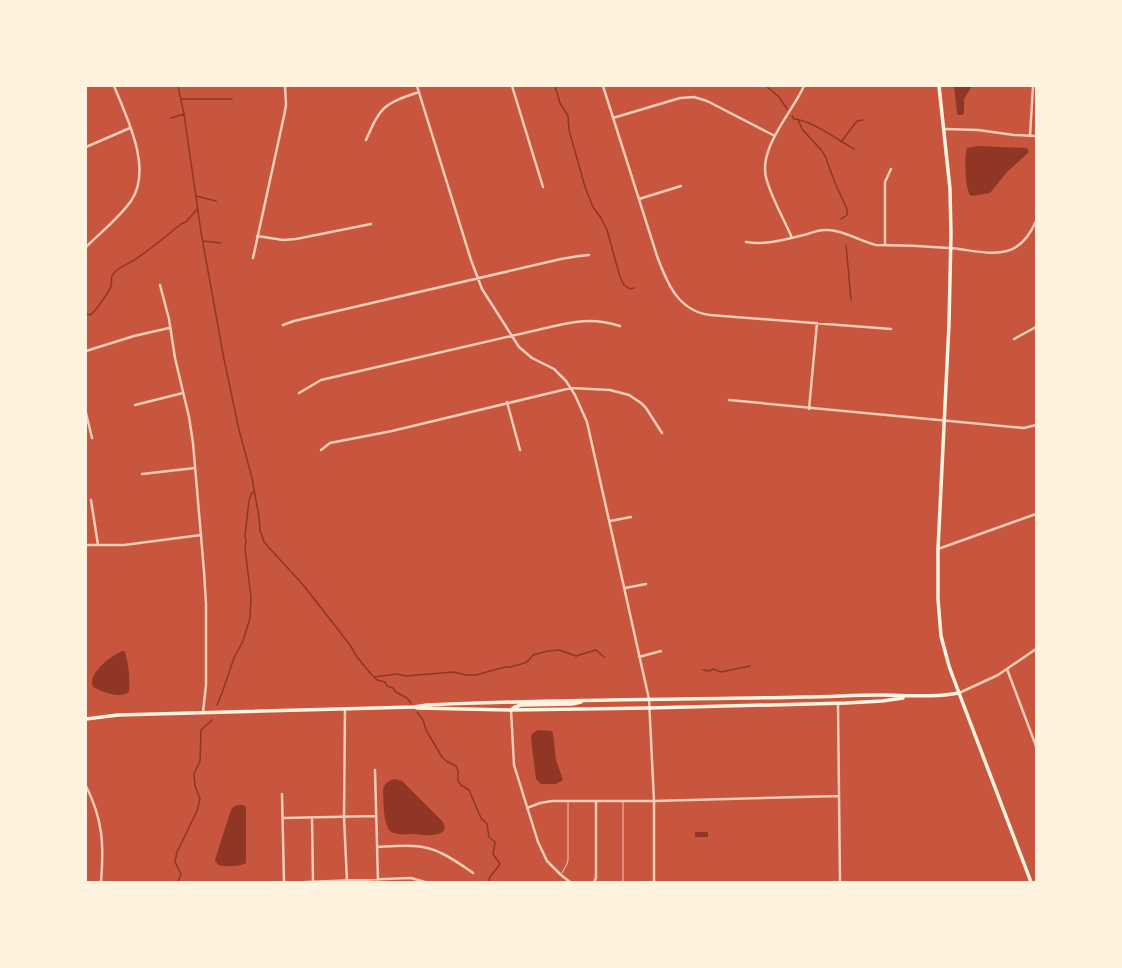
<svg xmlns="http://www.w3.org/2000/svg" width="1122" height="968" viewBox="0 0 1122 968" font-family="Manrope,sans-serif">
<rect width="100%" height="100%" fill="#c8553d"/>
<!-- water -->
<path fill="#8f3625" d="M954,86H972L964,99V113L962,115H958L957,113Z
M977,146L1027,148L1029,152L1007,172L990,193L973,196L970,195C965,187 964,157 967,148Z
M123,651L125,652C129,665 130,678 129,692C120,699 102,692 93,687C87,674 111,655 123,651Z
M538,730L552,731L553,734L556,760L563,780L556,784H541L536,779L531,738L532,734Z
M394,779L402,781L443,822L445,828L443,832C434,837 425,835 415,834C409,834 399,835 393,833C382,828 384,800 383,789C385,783 388,781 394,779Z
M237,805H243L245,806L246,810V863C239,867 226,867 218,865L215,860L229,816L232,808Z
M695,832H708V837H695Z"/>
<g fill="none" stroke-linecap="round" stroke-linejoin="round">
<!-- stream -->
<path stroke="#8f3625" stroke-width="1.5" d="M178,86L184,114L201,232L223,354L239,430L252,478L259,517L260,530L264,542L304,586L350,645L357,657L371,674L377,680L385,682L387,686L393,688L396,692L407,698L411,703
M555,86L560,103L568,116L569,130L585,187L593,207L601,218L607,230L620,277L624,285L630,289L634,288
M766,86L779,97L787,109
M182,99H232
M792,116L794,119C811,120 838,140 854,149
M171,118L184,114
M798,119L802,129L822,151L826,158L835,183L847,209V215L841,219
M841,142L857,121L863,120
M196,196L216,201
M204,241L220,243
M846,245L851,300
M86,314L90,315C94,313 110,291 111,286C112,283 111,279 112,276C115,269 125,265 131,262C149,251 165,237 181,224L186,222L198,208
M703,670L709,671L713,669L721,672L750,666
M374,677L397,674L406,676L454,672L466,675H476L505,667H510L521,664L527,662L533,655L548,651L559,650L576,656L596,650L604,657
M217,705L222,693L234,658L243,641L250,618L251,597L245,549L246,541L245,536L249,500L251,495L254,491
M417,712L423,720L426,730L442,757L446,761L456,766L458,771V781L461,785L469,790L481,818L487,824L489,837L495,842L493,854L500,864L490,877L489,880L490,882
M178,882L181,874L175,862L177,852L197,811L200,799L195,786L194,774L200,761L201,730L212,720"/>
<!-- service -->
<path stroke="#f1ccb7" stroke-width="1" d="M562,873L567,864L568,860V802
M623,882V802"/>
<!-- minor -->
<path stroke="#f1ccb7" stroke-width="2.5" d="M417,86L471,260L482,289L519,347L532,358L554,369L566,381L575,395L587,422L649,699L654,801V882
M512,86L543,187
M603,86L657,256C667,283 678,311 710,315L891,329
M613,118L680,98L694,97L707,101L775,136
M944,129L978,130L1014,135L1036,136
M1030,136L1033,86
M366,140C381,106 383,104 419,92
M86,147L130,128
M639,199L681,186
M257,236L283,240L296,239L371,224
M792,238C784,219 773,201 767,181C756,150 792,113 804,86
M746,242C766,245 784,240 804,235C811,233 818,230 825,230C840,229 860,241 876,245C900,245 925,246 949,248C986,251 1017,266 1036,221
M885,245V182L891,169
M86,247C100,233 119,218 131,201C153,169 127,118 114,86
M253,258L284,116L286,105L285,86
M160,285L169,319L175,358L189,417L193,443L204,571L206,604V685L203,712
M283,325L294,321L561,259L579,256L589,255
M1014,339L1036,327
M86,351L134,336L169,328
M299,393L321,380L559,325C582,320 597,319 620,326
M729,400L1024,428L1036,425
M507,402L520,450
M135,405L183,393
M809,409L817,323
M86,413L92,438
M321,450L330,443L392,431L571,388L610,390L629,395L641,403L646,408L662,433
M142,474L195,468
M91,500L98,545
M610,521L631,517
M86,545H124L201,535
M938,549L1036,514
M625,588L646,584
M639,657L661,651
M1007,669L1036,746
M959,693L998,675L1036,649
M838,703L840,882
M345,709L344,817L347,882
M511,710L514,765L538,842L547,861L561,875L570,882
M375,770L378,882
M86,786C103,820 104,844 101,882
M282,794L284,882
M527,808L540,803L552,801H654L839,796
M283,818L376,816
M312,818L313,882
M377,847C398,846 421,843 441,853C452,858 463,866 473,873
M305,882L411,878L425,882
M594,882L596,878V801"/>
<!-- secondary -->
<path stroke="#fff3e0" stroke-width="3.5" d="M417,708L511,710L649,708L846,703L882,701L903,698
M511,710L515,707L521,705L572,704L581,702
M86,719L118,715L414,707L427,705C553,699 679,700 805,697C829,697 853,695 878,695C905,695 932,698 959,693"/>
<!-- primary -->
<path stroke="#fff3e0" stroke-width="3.5" d="M939,86L950,189L951,234L949,324L938,549V599L941,636L949,666L959,693L1031,882"/>
</g>
<!-- border -->
<rect width="1122" height="968" fill="none" stroke="#fff3e0" stroke-width="174"/>
</svg>
